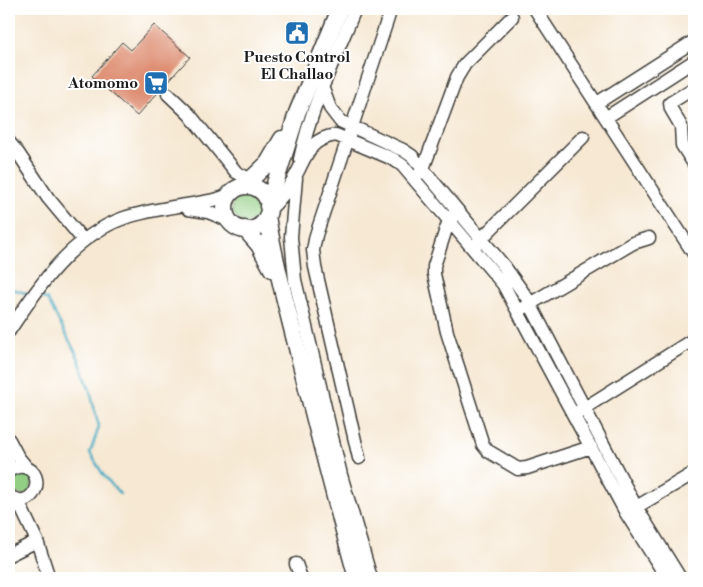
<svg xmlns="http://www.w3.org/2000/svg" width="703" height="587" viewBox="0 0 703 587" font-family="'Libre Bodoni',serif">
<rect width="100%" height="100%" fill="#fff"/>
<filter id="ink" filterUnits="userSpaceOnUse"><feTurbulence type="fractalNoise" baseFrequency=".02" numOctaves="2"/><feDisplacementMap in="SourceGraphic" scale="10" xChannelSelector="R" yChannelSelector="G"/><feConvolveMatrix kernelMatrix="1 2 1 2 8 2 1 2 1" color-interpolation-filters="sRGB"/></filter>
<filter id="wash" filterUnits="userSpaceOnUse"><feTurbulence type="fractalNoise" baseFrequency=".0096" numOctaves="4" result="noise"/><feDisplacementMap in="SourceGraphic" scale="20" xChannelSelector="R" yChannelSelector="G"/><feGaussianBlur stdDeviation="1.12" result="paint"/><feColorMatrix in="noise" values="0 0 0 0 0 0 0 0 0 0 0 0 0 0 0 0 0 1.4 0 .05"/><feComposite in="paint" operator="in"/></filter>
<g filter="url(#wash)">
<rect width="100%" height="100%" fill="#f6e8d3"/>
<!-- green -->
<path fill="#92cf84" stroke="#577650" d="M232 208a15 15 0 1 1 30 0a15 15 0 1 1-30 0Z
M17,469L33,476L30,495L9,493V474Z"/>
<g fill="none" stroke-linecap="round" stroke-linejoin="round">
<!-- stream -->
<path stroke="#42aac2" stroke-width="2.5" d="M9,288L29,294
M37,296L47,299L78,357L90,391L99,427L90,453L104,476L120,494"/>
</g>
<g id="blocks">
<!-- building -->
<path fill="#de8e72" d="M154,25L190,57L137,116L92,76L122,42L131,50Z"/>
</g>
</g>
<g filter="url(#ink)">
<use href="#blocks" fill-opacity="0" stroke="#3d3b37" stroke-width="1"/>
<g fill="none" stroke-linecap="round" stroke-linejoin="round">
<defs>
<path id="minor" d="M535,9L694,254
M316,70L330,108L340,121L403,150L412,156L504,266L527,298L636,507L680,578
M694,88L670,103L671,109L681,126L682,145L694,164
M168,94L189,114L236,172L251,180
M597,103L694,41
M607,117L694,61
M9,142L18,153L48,198L83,240
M300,159C311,107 335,58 355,9
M420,173L423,169L457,77L465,64L512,17
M296,178L291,237L295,280L341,475L371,578
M188,209L208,212L230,221
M269,210C279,201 286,192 293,180C306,159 307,139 336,135L393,159L402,165L503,284L626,513L667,578
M453,216L449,220L434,266V274L447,332L483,445L488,451L518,469L527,468L591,447
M476,244L583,137
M523,308L633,243L649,238
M9,331C38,287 71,237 124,218C154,208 187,206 218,199L230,195
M578,412L694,339
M9,440L18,457L27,468
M359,458L315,267L313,250L316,235L391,9
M9,471C13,468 18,466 24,467C48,473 34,513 9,496
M18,501L37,541L49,578
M628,512L694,473
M9,555L37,541
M296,564L301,578"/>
<path id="major" d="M244,186L268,163L282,139
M225 208a22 22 0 1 1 44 0a22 22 0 1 1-44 0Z
M268,206L297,113L340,9
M267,216C275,266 289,315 301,364C319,436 337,507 357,578
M245,229L259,245L272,269"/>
</defs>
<!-- minor casing -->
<use href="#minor" stroke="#3d3b37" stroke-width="15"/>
<!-- major casing -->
<use href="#major" stroke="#3d3b37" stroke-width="19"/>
<!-- minor -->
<use href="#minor" stroke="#fff" stroke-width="12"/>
<!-- major -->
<use href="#major" stroke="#fff" stroke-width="16"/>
</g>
</g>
<!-- icons -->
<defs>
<symbol id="civic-square" viewBox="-11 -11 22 22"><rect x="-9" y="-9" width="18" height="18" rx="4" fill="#1f6fb2" stroke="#fff"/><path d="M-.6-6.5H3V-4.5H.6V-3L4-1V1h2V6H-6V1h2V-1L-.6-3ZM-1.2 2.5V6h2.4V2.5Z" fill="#fff"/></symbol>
<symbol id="supermarket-square" viewBox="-11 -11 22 22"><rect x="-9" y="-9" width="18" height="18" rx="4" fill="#1f6fb2" stroke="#fff"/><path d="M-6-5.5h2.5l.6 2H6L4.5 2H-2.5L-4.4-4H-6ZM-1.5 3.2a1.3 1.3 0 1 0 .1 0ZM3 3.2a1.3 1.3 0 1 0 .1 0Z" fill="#fff"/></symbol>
</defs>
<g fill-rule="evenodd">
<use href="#civic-square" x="283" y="19" width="28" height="28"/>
<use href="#supermarket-square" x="142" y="69" width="28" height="28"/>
</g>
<g text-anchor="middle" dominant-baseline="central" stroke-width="4" stroke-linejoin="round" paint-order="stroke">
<!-- poi labels -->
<g font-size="15" font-weight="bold" fill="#1c1c1c" stroke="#fff">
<text x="297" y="57">Puesto Control<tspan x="297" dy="17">El Challao</tspan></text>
<text x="138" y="83" text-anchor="end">Atomomo</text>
</g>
</g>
<!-- margin -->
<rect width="703" height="587" fill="none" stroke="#fff" stroke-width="30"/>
</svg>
